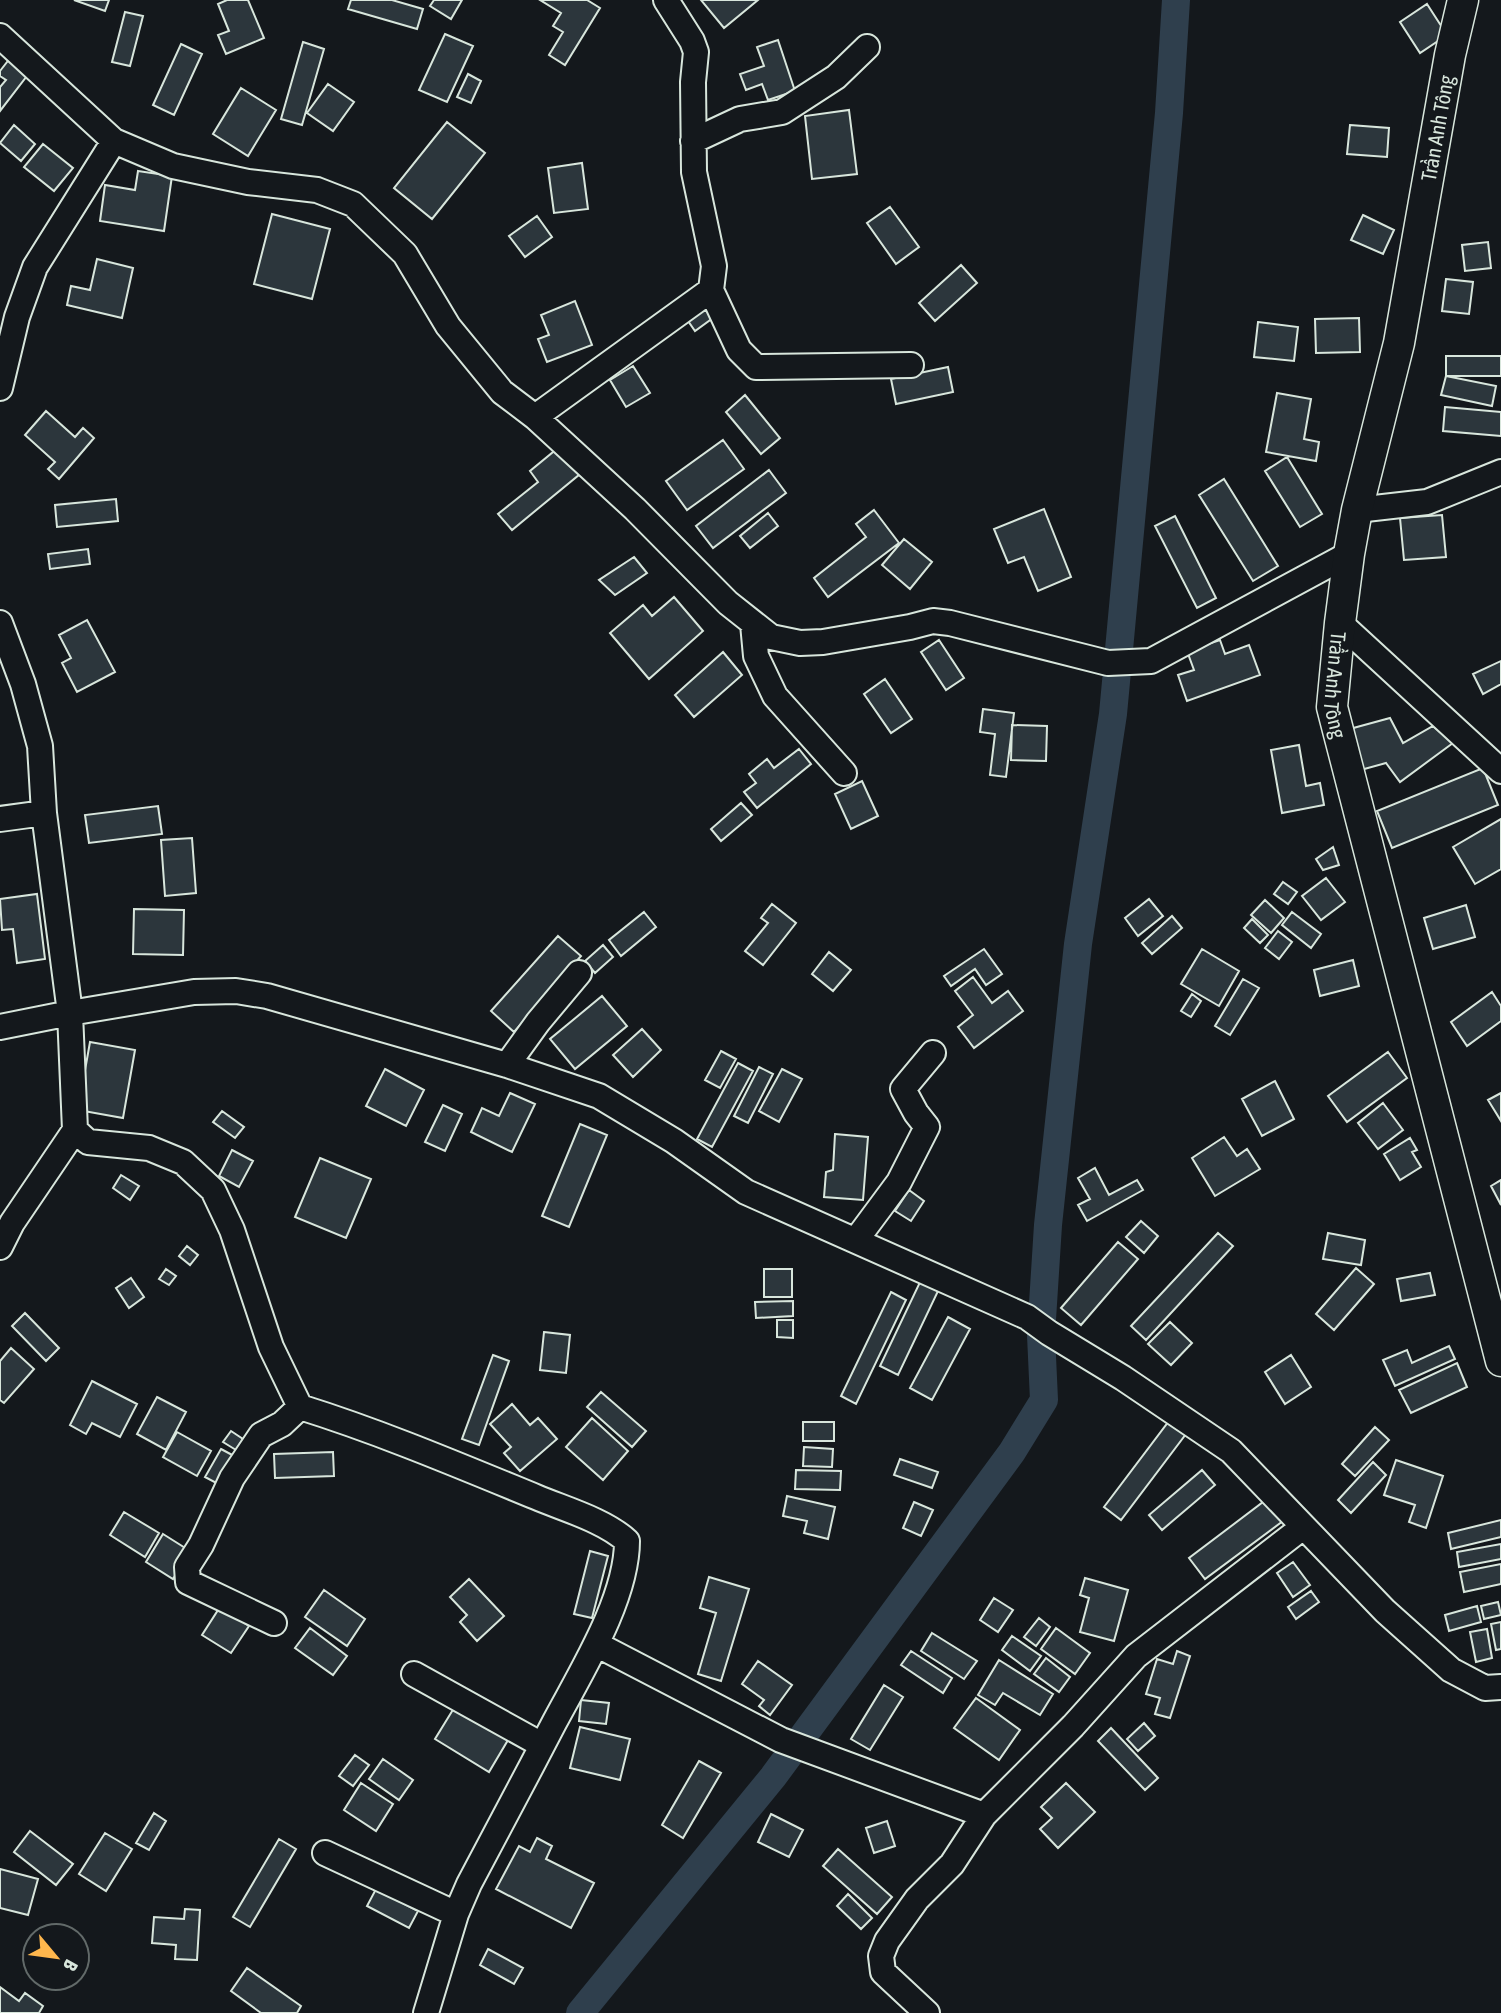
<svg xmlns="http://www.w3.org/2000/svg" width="1501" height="2013" viewBox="0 0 1501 2013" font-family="'Asap Condensed',sans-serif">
<rect width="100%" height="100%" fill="#14181c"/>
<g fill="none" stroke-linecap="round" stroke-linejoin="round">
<!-- canal -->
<path stroke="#2f3f4d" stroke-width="28" d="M580,2013L773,1777L1012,1452L1044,1400L1041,1335L1048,1225L1078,944L1113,714L1169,113L1176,0"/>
</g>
<!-- building -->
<path fill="#2c363c" stroke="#d8e6dc" stroke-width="2" d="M74,0H109L105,11Z
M227,0H248L264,38L226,54L218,35L229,31L218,4Z
M351,0H392L423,9L417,29L348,9Z
M434,0H462L451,19L430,6Z
M540,0H587L600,8L565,65L549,55L563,32L553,26L561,13Z
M701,0H758L724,28Z
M1427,4L1447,35L1420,53L1400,22Z
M125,12L143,16L130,66L112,62Z
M445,34L473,46L447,102L419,90Z
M778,40L795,91L768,100L762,84L746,90L740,74L764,66L757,47Z
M303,42L324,49L302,125L281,119Z
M181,44L202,54L174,115L153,105Z
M11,57L30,72L0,111V87L6,80L0,76V71Z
M468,74L481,81L471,103L457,97Z
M328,84L354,102L333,131L307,113Z
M241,88L276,110L248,156L213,134Z
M849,110L857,174L812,179L805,116Z
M447,122L485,153L432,219L394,188Z
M14,125L35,144L21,161L0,143Z
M1350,125L1389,128L1387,157L1347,154Z
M43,144L73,168L54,191L24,167Z
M582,163L588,209L554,213L548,168Z
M138,171L172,176L164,231L100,221L105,185L135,190Z
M890,207L919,247L896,264L867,223Z
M272,214L330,229L312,299L254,284Z
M1363,215L1394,230L1383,254L1351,240Z
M537,216L552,237L525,257L509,236Z
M1488,242L1491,268L1465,271L1462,245Z
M97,259L133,268L122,318L67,305L71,286L90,290Z
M961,265L977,283L935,321L919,303Z
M1446,279L1473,282L1469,314L1442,311Z
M575,301L592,345L547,362L538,339L549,335L541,315Z
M708,302L717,315L695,331L686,318Z
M1359,318L1360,352L1316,353L1315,319Z
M1258,322L1298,327L1294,361L1254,357Z
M1446,356H1501V376H1446Z
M633,366L650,393L626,407L610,380Z
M948,367L953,392L896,404L891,379Z
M1446,376L1496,386L1492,406L1441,395Z
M1277,393L1311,399L1304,439L1319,442L1316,461L1266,452Z
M745,395L780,438L761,454L726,412Z
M1445,407L1501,412V436L1443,431Z
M46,411L75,437L83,428L94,438L59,479L48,469L55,462L25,435Z
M723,440L744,469L687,510L666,481Z
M558,448L580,474L512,530L498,514L538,482L530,471Z
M1287,457L1322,514L1300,527L1265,471Z
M769,470L786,493L713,548L696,526Z
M1224,479L1278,566L1253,581L1199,495Z
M116,499L118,521L57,527L55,505Z
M1044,509L1071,577L1038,591L1024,557L1008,563L994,529Z
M874,510L899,543L828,597L814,578L866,537L856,524Z
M768,513L778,526L750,548L740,536Z
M1442,515L1446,557L1404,560L1400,518Z
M1175,516L1216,598L1197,608L1155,526Z
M904,539L932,562L910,589L882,565Z
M88,549L90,564L50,569L48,554Z
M634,557L647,573L615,595L599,580Z
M674,597L703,631L649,679L610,633L643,605L652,616Z
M87,620L115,672L77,692L62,663L71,658L59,635Z
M939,640L964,678L946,690L921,652Z
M1220,640L1225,654L1249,645L1260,675L1187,701L1178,675L1194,670L1187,651Z
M723,652L742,675L694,717L675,695Z
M1501,661V684L1483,694L1473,674Z
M885,679L912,719L891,733L864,694Z
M983,709L1014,713L1006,777L990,775L995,734L980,732Z
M1390,718L1403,743L1433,726L1453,743L1400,782L1386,763L1357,771L1346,730Z
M1012,725L1047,726L1046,761L1011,760Z
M1299,745L1306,786L1320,783L1324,805L1282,813L1271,750Z
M799,749L811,764L757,808L744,792L756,783L749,774L767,759L774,768Z
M1483,768L1498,805L1392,848L1377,811Z
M862,781L878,816L851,829L835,794Z
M741,803L752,815L721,841L711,829Z
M158,806L162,834L89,843L85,815Z
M1501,819V869L1475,884L1453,847Z
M192,838L196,893L165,896L161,840Z
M1333,847L1339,865L1323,870L1316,859Z
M1326,878L1345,902L1321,920L1302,896Z
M1283,882L1297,892L1288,904L1274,894Z
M37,894L45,959L17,963L13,929L2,930L0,899Z
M1149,899L1163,916L1138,936L1125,918Z
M1265,900L1284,918L1271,933L1251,915Z
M772,904L796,923L763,965L745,951L768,923L761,918Z
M1466,905L1475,937L1433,949L1424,918Z
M134,909L184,910L183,955L133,954Z
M644,912L656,927L621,956L609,940Z
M1292,912L1321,934L1311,948L1282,925Z
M1172,916L1182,928L1152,954L1142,943Z
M1252,919L1268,935L1260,943L1244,928Z
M1278,931L1292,942L1279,959L1265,948Z
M558,936L581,956L514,1032L491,1011Z
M603,945L613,957L595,973L585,961Z
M984,949L1002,974L986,985L975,969L951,986L944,976Z
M1202,949L1239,971L1219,1006L1181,984Z
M829,952L851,970L833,991L812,974Z
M1353,960L1359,986L1320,996L1314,970Z
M973,977L992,1003L1008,991L1023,1011L974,1048L958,1027L973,1015L955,991Z
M1243,979L1259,988L1230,1035L1215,1026Z
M1492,992L1501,1006V1021L1467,1046L1451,1022Z
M1192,994L1201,1001L1191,1017L1181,1011Z
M602,996L627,1026L575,1069L550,1039Z
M642,1029L661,1050L633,1077L613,1055Z
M90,1042L135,1050L123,1118L78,1110Z
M721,1051L736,1059L720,1088L705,1080Z
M1388,1052L1407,1078L1347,1122L1328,1096Z
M738,1063L753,1071L712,1147L697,1139Z
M759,1067L773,1074L748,1123L734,1116Z
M385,1069L424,1090L406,1126L366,1106Z
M782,1069L802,1079L779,1122L759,1111Z
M1275,1081L1294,1119L1262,1136L1242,1099Z
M510,1093L535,1104L512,1152L471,1132L482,1108L499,1116Z
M1501,1093V1121L1488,1100Z
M1383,1103L1403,1130L1378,1149L1358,1123Z
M443,1105L462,1114L445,1151L425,1142Z
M222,1111L244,1127L235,1138L213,1122Z
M580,1124L607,1135L569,1227L542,1216Z
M835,1134L868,1137L863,1200L824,1197L826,1172L833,1170Z
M1224,1137L1237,1156L1247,1149L1260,1169L1215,1196L1192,1158Z
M1410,1138L1417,1150L1412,1152L1421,1167L1400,1180L1384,1154Z
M232,1150L253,1161L239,1187L219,1176Z
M320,1158L371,1179L346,1238L295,1217Z
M1095,1168L1109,1195L1137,1180L1143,1190L1087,1221L1078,1205L1090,1199L1078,1178Z
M121,1175L139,1186L130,1200L113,1188Z
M1501,1180V1205L1491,1186Z
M909,1190L924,1201L911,1221L895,1211Z
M1141,1221L1158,1236L1144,1253L1126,1237Z
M1218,1233L1233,1246L1146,1340L1131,1326Z
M1328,1233L1365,1240L1361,1265L1323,1259Z
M1118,1242L1138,1259L1081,1325L1061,1308Z
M187,1246L198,1255L190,1265L179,1256Z
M1356,1268L1374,1284L1334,1330L1316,1314Z
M166,1269L176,1276L169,1285L159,1279Z
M764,1269H792V1297H764Z
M1430,1273L1435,1295L1401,1301L1397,1279Z
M131,1278L144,1297L129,1308L116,1288Z
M921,1280L939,1289L898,1375L880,1366Z
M891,1292L906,1300L856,1404L841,1396Z
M793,1301V1316L756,1318L755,1302Z
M25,1313L59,1348L46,1361L12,1326Z
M948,1317L970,1329L932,1400L910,1388Z
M777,1320H793V1338L777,1337Z
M1170,1322L1192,1343L1171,1365L1148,1344Z
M544,1332L570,1335L566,1373L540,1370Z
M1449,1346L1455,1359L1395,1386L1383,1360L1407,1350L1412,1363Z
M11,1348L34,1369L4,1403L0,1400V1361Z
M493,1355L509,1361L479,1445L462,1439Z
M1291,1355L1311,1387L1285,1404L1265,1372Z
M1457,1363L1467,1387L1411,1413L1399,1390Z
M92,1381L137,1404L120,1437L92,1423L86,1434L70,1425Z
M601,1392L646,1431L632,1447L587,1407Z
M157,1397L186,1412L166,1450L137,1434Z
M512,1404L530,1425L538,1418L557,1439L520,1471L504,1453L511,1447L490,1424Z
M592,1418L628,1451L603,1480L566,1447Z
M1169,1421L1186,1434L1121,1520L1104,1507Z
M803,1422H834V1441H803Z
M1375,1427L1389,1440L1355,1476L1342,1464Z
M231,1431L243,1439L236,1450L223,1442Z
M177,1432L211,1451L197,1476L163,1457Z
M804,1447L833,1449L832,1467L803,1466Z
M221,1449L236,1457L220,1485L205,1477Z
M333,1452L334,1476L275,1478L274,1454Z
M900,1459L938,1472L932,1488L894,1475Z
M1396,1460L1443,1476L1426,1528L1409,1522L1415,1505L1384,1495Z
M1373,1462L1386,1475L1351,1513L1338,1500Z
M796,1470L841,1471L840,1490L795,1489Z
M1202,1470L1215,1485L1162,1530L1149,1515Z
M787,1496L835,1507L828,1539L804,1533L807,1521L783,1516Z
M1267,1499L1283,1521L1205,1579L1189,1558Z
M914,1502L933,1510L921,1536L903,1528Z
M124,1512L159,1533L145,1557L110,1535Z
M1501,1520V1537L1451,1549L1448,1533Z
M163,1534L190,1551L173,1579L146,1562Z
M1501,1544V1559L1459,1567L1457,1552Z
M590,1551L608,1556L592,1618L574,1614Z
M1293,1562L1310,1585L1293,1597L1277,1573Z
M1501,1564V1584L1464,1592L1460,1572Z
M709,1577L749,1589L721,1681L698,1674L716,1613L700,1608Z
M1085,1578L1128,1590L1114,1641L1080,1632L1089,1598L1080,1595Z
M469,1579L504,1616L477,1641L460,1622L467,1615L450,1597Z
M324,1590L365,1619L347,1646L305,1617Z
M1311,1591L1319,1602L1296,1619L1288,1607Z
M994,1598L1013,1610L998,1632L980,1620Z
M1498,1602L1501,1615L1484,1619L1481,1606Z
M1477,1606L1481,1622L1449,1631L1445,1615Z
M220,1607L249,1626L231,1653L202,1635Z
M1039,1618L1050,1627L1036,1646L1024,1637Z
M1501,1622V1649L1496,1650L1491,1624Z
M310,1628L347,1656L333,1675L295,1648Z
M1056,1628L1090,1653L1075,1674L1041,1649Z
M1487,1629L1492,1658L1476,1662L1470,1632Z
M932,1633L977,1661L964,1679L921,1651Z
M1012,1636L1041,1656L1030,1671L1002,1650Z
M911,1651L952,1678L943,1693L901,1665Z
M1177,1651L1190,1656L1170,1718L1155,1714L1160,1698L1146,1694L1157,1659L1173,1664Z
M1046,1658L1070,1677L1059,1692L1034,1674Z
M999,1660L1053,1694L1040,1715L1003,1693L995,1705L978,1695Z
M758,1661L792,1685L770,1715L759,1706L764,1700L742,1684Z
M884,1685L903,1697L870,1750L851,1739Z
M976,1698L1020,1730L999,1760L954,1728Z
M581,1700L609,1703L606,1724L579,1721Z
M454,1708L508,1740L489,1772L435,1739Z
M1144,1723L1155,1736L1138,1751L1127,1739Z
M580,1727L630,1739L620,1780L570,1768Z
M1111,1728L1158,1778L1145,1790L1098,1741Z
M355,1755L369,1765L353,1786L339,1776Z
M383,1759L413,1780L399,1800L369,1779Z
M699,1761L721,1773L683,1838L662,1825Z
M361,1783L393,1804L376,1831L344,1810Z
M1066,1783L1095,1812L1058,1848L1040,1829L1052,1818L1041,1807Z
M154,1813L166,1821L149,1850L136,1843Z
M771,1814L803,1830L789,1857L758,1842Z
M887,1821L895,1846L874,1853L866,1828Z
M30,1831L73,1864L56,1885L14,1852Z
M105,1833L132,1849L106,1891L79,1874Z
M537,1838L552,1846L546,1859L594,1883L571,1928L496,1889L519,1846L530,1852Z
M279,1839L296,1849L250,1927L233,1917Z
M838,1849L892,1897L877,1914L823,1866Z
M0,1869L38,1879L28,1915L0,1908Z
M376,1889L418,1911L409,1928L367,1906Z
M848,1894L872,1918L861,1929L837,1906Z
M185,1909L200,1910L197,1960L175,1959L176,1945L152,1943L154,1917L184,1919Z
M488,1949L523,1968L514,1984L480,1965Z
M247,1968L301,2006L297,2013H261L231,1991Z
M0,1987L19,2001L25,1993L43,2006L39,2013H0Z"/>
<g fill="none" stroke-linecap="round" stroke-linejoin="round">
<defs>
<path id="minor" d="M0,36L114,141L173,166L248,182L317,190L353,204L405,254L448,326L502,392L535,417L635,509L728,603L771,637L800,643L823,642L910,627L933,621L950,623L1108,663L1151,661L1349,554
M693,141L740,119L782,112L836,77L867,47
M711,290L739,350L756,367L911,365
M0,388L17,317L35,267L114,141
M535,417L711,290L714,266L694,172L693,82L696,52L692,41L666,0
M1357,510L1427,502L1501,472
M0,623L23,684L40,746L44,813L70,1013L75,1130L88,1142L149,1148L183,1162L213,1190L232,1230L271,1347L300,1407C380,1432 458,1465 536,1497C564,1509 604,1520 627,1541C627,1599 581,1672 554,1723C526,1777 497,1831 469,1884L456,1914L426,2013
M1340,623L1501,771
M753,624L756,656L775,696L844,773
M0,819L44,813
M0,1027L70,1013L194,992L236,991L267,996L507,1065L599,1096L674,1141L746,1192L1027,1317L1049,1333L1123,1378L1231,1451L1385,1611L1451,1670L1485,1688L1501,1687
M507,1065L538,1022L579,973
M856,1240L899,1182L927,1127L916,1113L903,1089L933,1053
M0,1247L12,1223L75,1130
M274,1623L188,1582L187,1567L201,1545L232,1478L261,1435L282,1424L300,1407
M596,1644L781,1740L984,1815
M414,1674L542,1745
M325,1853L456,1914
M927,2013L883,1972L881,1956L887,1941L917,1899L952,1864L984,1815L1073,1726L1136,1656L1303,1527"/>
<g id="tertiary">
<path id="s1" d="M1463,0L1450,55L1399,343L1357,510L1349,554L1340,623L1332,707L1501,1361"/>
</g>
</defs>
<!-- minor casing -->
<use href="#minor" stroke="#d8e6dc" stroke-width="28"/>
<!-- tertiary casing -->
<use href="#tertiary" stroke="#d8e6dc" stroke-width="33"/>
<!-- minor -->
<use href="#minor" stroke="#14181c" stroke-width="24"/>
<!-- tertiary -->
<use href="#tertiary" stroke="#14181c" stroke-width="30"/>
</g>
<g text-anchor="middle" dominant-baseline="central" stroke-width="5" stroke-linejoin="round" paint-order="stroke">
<!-- street labels -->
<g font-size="21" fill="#d8e6dc" stroke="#14181c">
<text transform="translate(1437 128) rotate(-80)">Trần Anh Tông</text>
<text stroke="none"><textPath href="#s1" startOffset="698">Trần Anh Tông</textPath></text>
</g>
</g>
<!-- north arrow -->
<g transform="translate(56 1957) rotate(119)"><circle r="33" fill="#14181c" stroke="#626a69" stroke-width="2"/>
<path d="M0-5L12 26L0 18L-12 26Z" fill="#ffb74d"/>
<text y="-10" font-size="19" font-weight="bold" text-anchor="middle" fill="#d8e6dc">B</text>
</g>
</svg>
